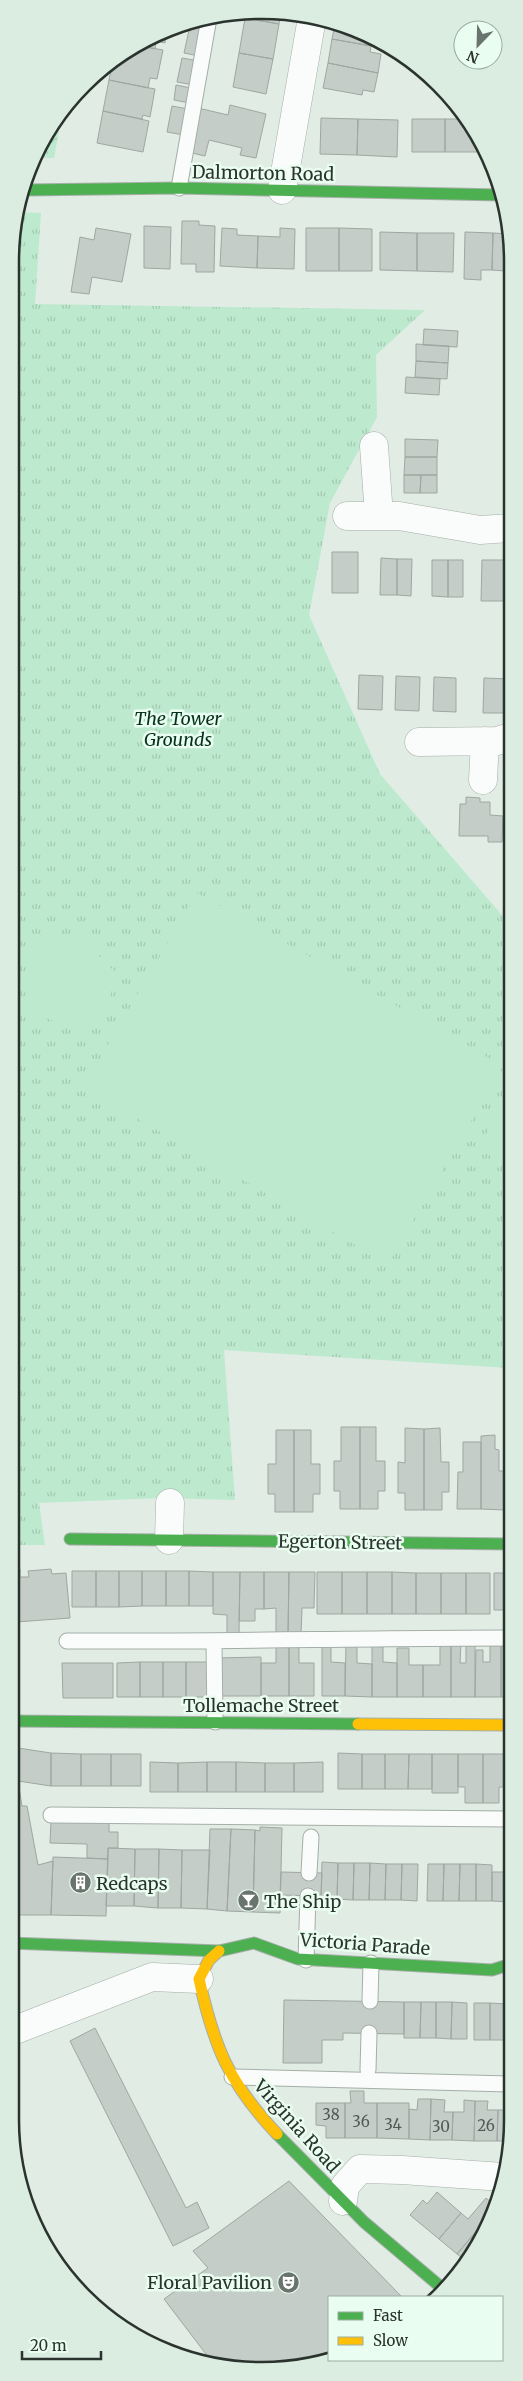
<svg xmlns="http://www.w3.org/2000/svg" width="523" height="2381" viewBox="0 0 523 2381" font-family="Merriweather,serif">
<defs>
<pattern id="forest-crowns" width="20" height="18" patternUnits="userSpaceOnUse" patternTransform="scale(1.25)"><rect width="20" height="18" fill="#bdeace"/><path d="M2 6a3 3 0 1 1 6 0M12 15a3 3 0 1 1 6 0" fill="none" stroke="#a3c9b1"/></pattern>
<pattern id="park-tufts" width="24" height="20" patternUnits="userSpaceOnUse" patternTransform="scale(1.25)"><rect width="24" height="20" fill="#bdeace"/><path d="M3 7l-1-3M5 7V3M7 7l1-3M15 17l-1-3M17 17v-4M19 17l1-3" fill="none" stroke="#a3c9b1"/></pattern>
</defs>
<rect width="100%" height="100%" fill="#e0ece4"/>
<!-- forest -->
<path fill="url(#forest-crowns)" d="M62,114L54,158H36L44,136Z"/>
<!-- park -->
<path fill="url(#park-tufts)" d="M18,212L41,213L35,304L425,310L376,355L377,417L330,503L309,615L380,774L501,914L511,923V1368L224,1350L235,1500L160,1498L39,1503L45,1545H11L12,228Z"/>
<!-- pitch -->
<path fill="#bdeace" d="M197,893L503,1066L388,1264L83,1087Z
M64,934L78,935L114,971L111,995L84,1036L36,1013L30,1003L29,957L44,943Z
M511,1087V1167L478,1149Z"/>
<!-- building -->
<path fill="#c4cdc7" stroke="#9ea7a1" d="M281,13L279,24L245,18L246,15Z
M245,18L279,24L273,59L239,53Z
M191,21L205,25L199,56L184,53Z
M335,24L373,36L383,44L371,41V46L332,39Z
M166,33L165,43L156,41L155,49L141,46Z
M332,39L371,46L370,52L381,54L378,73L328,63Z
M141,46L163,50L157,79L150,78L148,88L109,80L113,60Z
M239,53L273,59L266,94L233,87Z
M182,58L199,61L194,85L177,82Z
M328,63L378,73L374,92L363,90L362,95L323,88Z
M109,80L155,89L150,117L143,115L142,119L103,111Z
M176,85L191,88L190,103L174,100Z
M230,105L266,114L256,158L240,155L242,148L209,140L205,156L188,152L198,108L228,115Z
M172,106L188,109L184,135L167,132Z
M103,111L149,121L143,152L97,143Z
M321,118L358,119L357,155L320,154Z
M358,119L398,120L397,157L357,155Z
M412,119H445V152H412Z
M445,119H465L477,137V152H445Z
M182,221H199V225L215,226L214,272H196V264H181Z
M144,226L171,227L170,269L144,268Z
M96,228L131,234L122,282L92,277L89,294L71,292L80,237L94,240Z
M222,228L237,229V235L258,236L257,268L220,266Z
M280,228L295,229L294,269L257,268L258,236L280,237Z
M306,228H339V271H306Z
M339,228L372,229V271H339Z
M380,232L417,233V271L380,270Z
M465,232L493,233L492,270H481V280L464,279Z
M417,233H454L453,272L417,271Z
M493,233L511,234V279H505V271L492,270Z
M424,329L458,331L457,347L423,345Z
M416,344L449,346L448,363L416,361Z
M416,361L448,363L447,379L415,377Z
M406,377L440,379L439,395L405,393Z
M405,439L438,440L437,457H405Z
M405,457H437V475H404Z
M404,475H421L420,493H404Z
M421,475H437V493H420Z
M332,552H358V593H332Z
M381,558L397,559V595H380Z
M397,559H412L411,596L397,595Z
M432,560H448V597L432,596Z
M448,560H463V597H448Z
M482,560H505V601H481Z
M505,560H511V601H505Z
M506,643H511V659L506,658Z
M359,675L383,676L382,710L358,709Z
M396,676L420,677L419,711L395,710Z
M434,677L456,678V712L433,711Z
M484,678L511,679V713H483Z
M466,797L480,798V802H490V815L503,816L502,842H488V836H459L460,804H466Z
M341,1427H360V1509H340V1491H334V1461H341Z
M360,1427H376V1461H385V1491H378V1509H360Z
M405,1428L424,1429V1510H405V1493H398V1462L405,1463Z
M440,1428L441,1462H449V1492H442V1510H424V1429Z
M276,1430H294V1512H275V1494H268V1464H276Z
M294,1430H311V1464H320V1494H313V1512H294Z
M495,1435V1449L499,1450V1471H505V1510L481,1509V1436Z
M463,1442H481V1509H457L458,1472H463Z
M505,1464H511V1510H505Z
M11,1569H20V1577H29L28,1571L51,1569L52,1574L66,1573L70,1618L16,1622L15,1611H11Z
M72,1571H96V1607H72Z
M96,1571H119V1607H96Z
M119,1571H142V1606L119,1607Z
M142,1571H166V1606H142Z
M166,1571H189V1606H166Z
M189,1571L213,1572V1606H189Z
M213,1572H240L239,1634H227V1615L213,1614Z
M240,1572H264V1609H255V1621H239Z
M264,1572H289L288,1634H276V1608L264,1609Z
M289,1572H315L314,1608H302L301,1634H288Z
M317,1572H342V1614H317Z
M342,1572H367V1614H342Z
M367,1572H392V1614H367Z
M392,1572L416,1573V1614H392Z
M416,1573H441V1614H416Z
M441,1573H466V1614H441Z
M466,1573H490V1614H466Z
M494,1573H511V1610H494Z
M276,1641L289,1642V1696H261V1663H276Z
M299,1641V1663H314V1696H289V1642Z
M466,1641H475V1697H451V1642H461L460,1663H466Z
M440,1642H451V1697H423V1665H440Z
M490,1642H501V1697H475L476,1650H483V1662H490Z
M501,1642H511V1697H501Z
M322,1643H331V1662L345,1663V1696H322Z
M346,1643H357V1663L372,1664V1697L345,1696Z
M372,1646L383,1647V1662L397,1663V1697H372Z
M397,1648H409V1665H423V1697H397Z
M261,1657V1696H219L218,1658Z
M140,1662H163V1697H140Z
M140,1662V1697H117V1663Z
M163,1662H186V1697H163Z
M186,1662H209V1697H186Z
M62,1663H113V1698H63Z
M10,1748H18V1781L22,1806H27L38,1865L53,1861L51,1915H10Z
M18,1748L51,1753V1786L18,1781Z
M51,1753L81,1754V1786H51Z
M338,1753L362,1754V1789H338Z
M81,1754H111V1786H81Z
M111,1754H141V1786H111Z
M362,1754H385V1789H362Z
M385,1754H409L408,1789H385Z
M409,1754H432V1789H408Z
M432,1754H458V1793H432Z
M458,1754H483V1803H465V1787H458Z
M483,1754H506V1787H499V1803H483Z
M506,1754H511V1787H506Z
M150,1762L178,1763V1792H150Z
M207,1762H236V1792H207Z
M207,1762V1792H178V1763Z
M236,1762L265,1763V1792H236Z
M323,1762V1792H294V1763Z
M265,1763H294V1792H265Z
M51,1821H109V1832H118V1848H108V1859L87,1858V1844L50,1843Z
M260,1827L282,1828L280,1913L253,1912L255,1830L260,1831Z
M210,1829H231L227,1911L207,1909Z
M231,1829L255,1830L253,1912L227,1911Z
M108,1848L135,1849L134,1906H106Z
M135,1849H159L158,1908L134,1906Z
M159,1849L182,1850L181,1908H158Z
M182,1850H210L207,1909L181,1908Z
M53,1857L108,1859L106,1916L51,1915Z
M322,1862L338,1863L337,1899H321Z
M338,1863H354L353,1900L337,1899Z
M354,1863H370L369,1900H353Z
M370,1863L386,1864L385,1900H369Z
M386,1864H402L401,1900H385Z
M402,1864H418L417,1901L401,1900Z
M428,1864H444L443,1901H427Z
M444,1864H460L459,1901H443Z
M460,1864H476V1901H459Z
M476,1864L492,1865V1901H476Z
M281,1872L322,1873L321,1896L280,1895Z
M492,1872H511V1902L492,1901Z
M284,2000L404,2002V2034L343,2033V2040H322V2063H283Z
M404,2002H421L420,2038H404Z
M421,2002H436V2038H420Z
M436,2002H452L451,2039L436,2038Z
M452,2002L467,2003V2039H451Z
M474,2003H490V2040H474Z
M490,2003L506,2004V2040H490Z
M506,2004H511V2040H506Z
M95,2028L186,2208L197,2202L209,2228L173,2246L70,2041Z
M350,2091H364V2103H377V2138H345V2103H351Z
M418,2099H431L430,2140L409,2139V2109L417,2110Z
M431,2099L445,2100L444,2112H453L452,2140H430Z
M464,2100L475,2101L474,2141L452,2140L453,2112H464Z
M509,2100L511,2141H497L498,2110H509Z
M475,2101H488L487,2110H498L497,2141H474Z
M316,2103H345V2138H326V2126L316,2125Z
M377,2103H409V2139L377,2138Z
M289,2181L402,2297H329V2359L245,2370L212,2362L164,2299L208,2268L193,2251Z
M437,2192L461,2213L439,2239L410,2215L423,2200L427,2204Z
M486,2198L493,2204L490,2215L457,2254L439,2239L461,2213L468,2219Z
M490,2215L479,2245L466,2261L457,2254Z"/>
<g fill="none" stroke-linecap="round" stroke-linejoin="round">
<defs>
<path id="lane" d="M179,188L209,18
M67,1641C215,1642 363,1638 511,1638
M214,1642L215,1722
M51,1815L511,1819
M309,1873L311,1837
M306,1960L308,1896
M370,2001L371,1963
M368,2070L369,2033
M232,2077L511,2084"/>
<path id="street" d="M282,190L312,18
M374,446L379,516
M347,516H399L480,530L511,528
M419,742L497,741L511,737
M483,780L485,741
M169,1540L170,1503
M10,2032L152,1977L199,1979
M343,2201L345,2186L360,2169L402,2170L503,2177"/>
<path id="fast" d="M25,190L179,188L501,195
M70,1539L511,1544
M10,1721L358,1724
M10,1943L219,1951L254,1943L298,1959L492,1970L511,1964
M277,2134L364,2222L442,2288"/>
<path id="slow" d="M358,1724L511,1725
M219,1951L209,1960L199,1979C214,2047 229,2083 277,2134"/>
</defs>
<!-- lane casing -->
<use href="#lane" stroke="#a5aea8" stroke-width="17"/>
<!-- street casing -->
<use href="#street" stroke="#a5aea8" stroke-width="29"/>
<!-- fast casing -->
<use href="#fast" stroke="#a5aea8" stroke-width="13"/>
<!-- slow casing -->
<use href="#slow" stroke="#a5aea8" stroke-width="13"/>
<!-- lane -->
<use href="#lane" stroke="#fafcfb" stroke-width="15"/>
<!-- street -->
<use href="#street" stroke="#fafcfb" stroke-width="28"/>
<!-- fast -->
<use href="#fast" stroke="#4caf50" stroke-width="11"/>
<!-- slow -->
<use href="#slow" stroke="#ffc107" stroke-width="11"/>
</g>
<!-- icons -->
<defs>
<symbol id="building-disc" viewBox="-11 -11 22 22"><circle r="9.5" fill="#6a746e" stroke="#e9fdf0"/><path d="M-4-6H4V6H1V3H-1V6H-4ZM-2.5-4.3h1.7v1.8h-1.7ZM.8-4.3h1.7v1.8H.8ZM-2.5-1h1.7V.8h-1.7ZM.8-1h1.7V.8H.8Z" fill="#fff"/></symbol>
<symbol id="bar-disc" viewBox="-11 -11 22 22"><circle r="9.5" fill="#6a746e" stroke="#e9fdf0"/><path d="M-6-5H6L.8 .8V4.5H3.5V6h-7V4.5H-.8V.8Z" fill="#fff"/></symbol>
<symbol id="theatre-disc" viewBox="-11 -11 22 22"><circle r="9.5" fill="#6a746e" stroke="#e9fdf0"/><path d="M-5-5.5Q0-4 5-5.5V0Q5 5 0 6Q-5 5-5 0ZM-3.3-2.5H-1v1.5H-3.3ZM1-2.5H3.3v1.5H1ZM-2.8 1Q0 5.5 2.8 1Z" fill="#fff"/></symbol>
</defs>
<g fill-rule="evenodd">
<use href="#building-disc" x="68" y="1870" width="25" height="25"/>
<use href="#bar-disc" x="236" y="1888" width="25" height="25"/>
<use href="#theatre-disc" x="276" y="2270" width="25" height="25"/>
</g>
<g text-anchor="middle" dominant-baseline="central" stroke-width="5" stroke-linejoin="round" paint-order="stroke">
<!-- number labels -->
<g font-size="15" fill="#515a54">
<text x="331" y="2114">38</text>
<text x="361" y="2121">36</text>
<text x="393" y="2124">34</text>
<text x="486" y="2125">26</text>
<text x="441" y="2126">30</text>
</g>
<!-- street labels -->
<g font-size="18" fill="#2b332e" stroke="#e9fdf0">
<text transform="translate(263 173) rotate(1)">Dalmorton Road</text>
<text transform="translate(340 1542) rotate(1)">Egerton Street</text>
<text x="261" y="1705">Tollemache Street</text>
<text transform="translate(365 1944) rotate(4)">Victoria Parade</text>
<text transform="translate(297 2126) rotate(48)">Virginia Road</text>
</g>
<!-- park labels -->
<g font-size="18" font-style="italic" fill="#07321c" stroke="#e9fdf0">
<text x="178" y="718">The Tower<tspan x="178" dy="21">Grounds</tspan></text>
</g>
<!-- poi labels -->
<g font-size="18" fill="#2b332e" stroke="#e9fdf0" text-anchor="start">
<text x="96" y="1883">Redcaps</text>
<text x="264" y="1901">The Ship</text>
<text x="272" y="2282" text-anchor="end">Floral Pavilion</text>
</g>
</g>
<!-- crop -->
<path d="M0 0H523V2381H0ZM261 19H262A242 242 0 0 1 504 261V2120A242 242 0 0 1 262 2362H261A242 242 0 0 1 19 2120V261A242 242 0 0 1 261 19Z" fill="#daede0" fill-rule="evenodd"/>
<path fill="none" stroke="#2b332e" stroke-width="2.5" d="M261 19H262A242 242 0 0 1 504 261V2120A242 242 0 0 1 262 2362H261A242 242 0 0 1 19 2120V261A242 242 0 0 1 261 19Z"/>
<!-- legend -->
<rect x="328" y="2296" width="175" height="65" fill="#e9fdf0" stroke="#9daca2"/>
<rect x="338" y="2312" width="25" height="8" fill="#4caf50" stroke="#9daca2"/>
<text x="373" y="2321" font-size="15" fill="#2b332e">Fast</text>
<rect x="338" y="2337" width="25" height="8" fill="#ffc107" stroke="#9daca2"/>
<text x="373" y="2346" font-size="15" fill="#2b332e">Slow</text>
<!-- north arrow -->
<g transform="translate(478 45) rotate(203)"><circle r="24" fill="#e9fdf0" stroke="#9daca2"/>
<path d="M0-4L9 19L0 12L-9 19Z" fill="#6a746e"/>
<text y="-8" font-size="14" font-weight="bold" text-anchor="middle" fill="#2b332e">N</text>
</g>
<!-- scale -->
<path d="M22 2351v8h79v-8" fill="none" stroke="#2b332e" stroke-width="2.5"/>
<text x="30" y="2351" font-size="15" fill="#2b332e" stroke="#e9fdf0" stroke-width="4" paint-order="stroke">20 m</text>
</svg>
